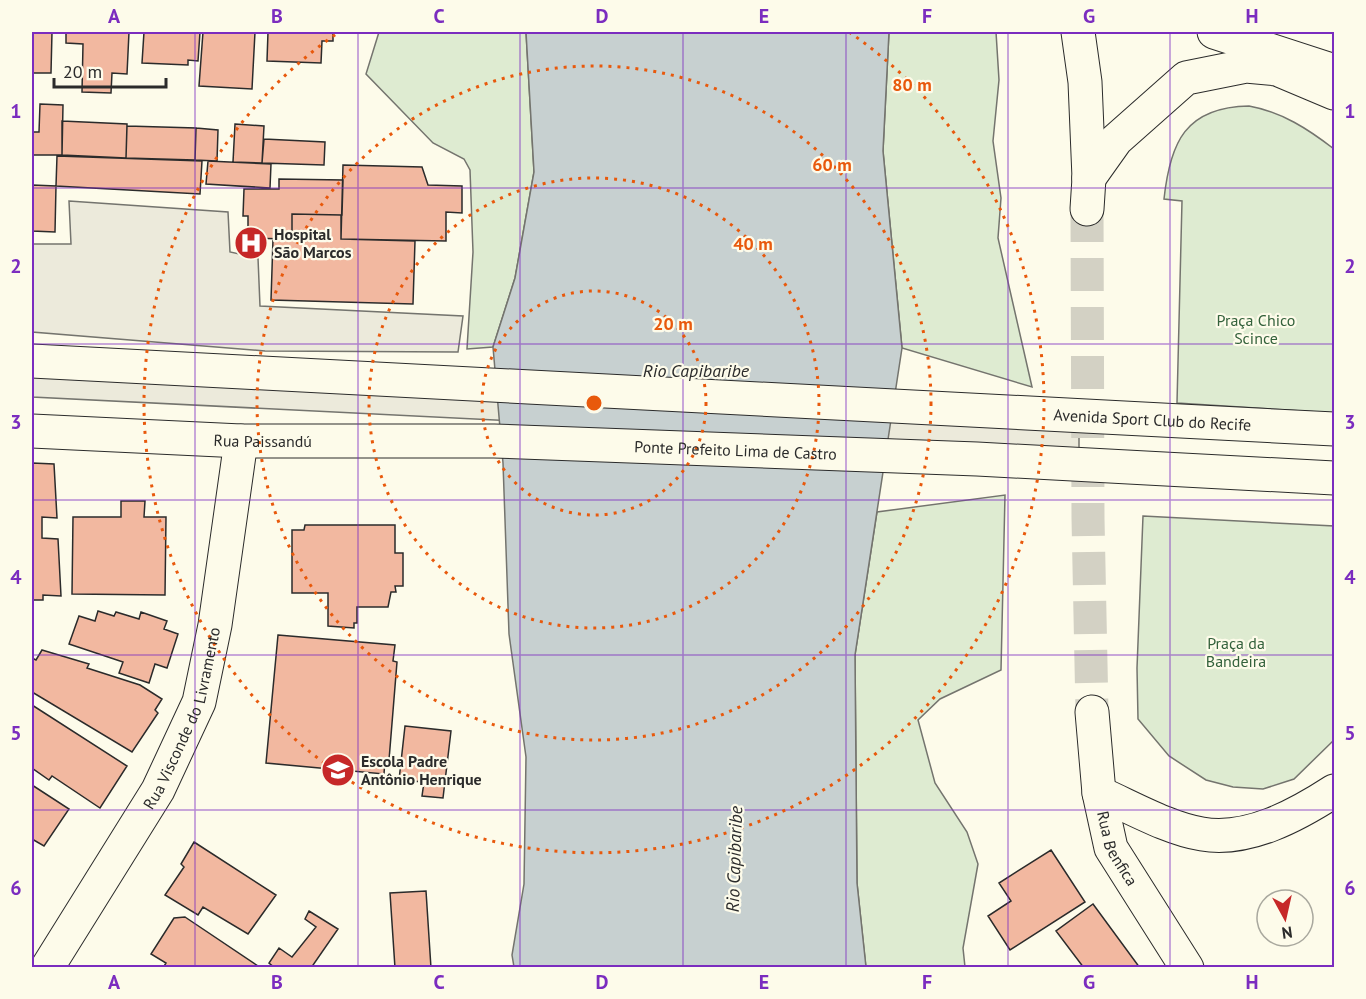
<svg xmlns="http://www.w3.org/2000/svg" width="1366" height="999" viewBox="0 0 1366 999" font-family="'PT Sans',sans-serif">
<rect width="100%" height="100%" fill="#fdfbea"/>
<!-- green -->
<path fill="#deebd1" stroke="#74746e" stroke-width="1.5" d="M379,32H526L534,172L515,278L493,347L467,349L473,252L470,170L464,159L433,143L366,74Z
M889,32H996L999,80L993,141L1001,198L998,238L1032,387L902,348L883,151Z
M1249,106C1282,112 1308,129 1334,149V413L1177,403L1182,201L1164,199C1170,143 1185,107 1249,106Z
M1005,495L1001,670L940,699L918,720L935,783L967,832L978,864L963,948L965,967L866,968L857,883L855,655L877,512Z
M1143,516L1334,526V740L1294,779L1263,789L1233,787L1206,780L1169,756L1138,719L1137,668Z"/>
<!-- parking -->
<path fill="#eceadb" stroke="#74746e" stroke-width="1.5" d="M69,201L228,212L230,252L258,258L260,306L463,316L458,352L265,351L32,332V244H71Z
M32,373L1079,427V449L32,397Z"/>
<!-- water -->
<path fill="#c7d0d0" stroke="#74746e" stroke-width="1.5" d="M526,32H889L883,151L902,348L855,655L857,883L866,967H514L512,955L524,884L526,757L509,634L503,463L493,347L515,278L534,172Z"/>
<!-- building -->
<path fill="#f2b8a0" stroke="#2b2b2b" stroke-width="1.5" d="M32,32H52L51,73H32Z
M66,32H129L127,74L112,73L111,93L82,92L83,44L66,43Z
M144,32H200L198,61L188,60V65L142,63Z
M203,32H255L252,89L199,86Z
M268,32H333V41H322L321,63L267,61Z
M40,104L63,105L62,155H32V132H39Z
M62,121L127,124L126,158L62,155Z
M235,124L264,126L262,163L233,162Z
M127,126L196,128L195,160L126,158Z
M196,128L218,130L217,161L195,160Z
M264,139L325,142L324,165L262,163Z
M57,156L202,161L200,194L56,186Z
M208,161L271,164L270,188L206,184Z
M343,165L422,167L428,185L462,186V213L446,212V241L341,239Z
M279,179L343,180L342,215L292,214V239L248,238V216H243L244,189H279Z
M32,185L56,186L55,232L32,231Z
M292,214L341,215V239L415,241L413,304L271,300L273,239H292Z
M32,463L54,464L57,518L42,517V538L58,539L61,596L43,595V600H32Z
M121,501H145L144,517H166L165,595L72,594L73,517H121Z
M305,525H395V553H403V586H395L396,592H391L388,607H357V623H354V628L328,626V593H292V530H304Z
M98,611L114,616L116,612L139,619L141,612L167,621L164,629L178,634L167,668L155,664L149,683L119,673L123,662L69,644L79,616L95,621Z
M278,635L395,645L393,661L397,662L389,760L385,759L384,774L266,763Z
M42,650L89,664L87,668L140,685L162,699L155,710L158,713L132,752L32,692V658L36,660Z
M32,705L127,766L100,808L52,776L49,780L32,768Z
M405,726L451,731L443,798L422,796L424,782L399,780Z
M32,785L69,809L44,846L32,839Z
M194,842L276,895L248,934L203,907L198,915L165,895L184,867L181,864Z
M1051,850L1085,902L1010,950L988,916L1011,901L999,883Z
M426,891L431,968H395L390,893Z
M1093,904L1140,968H1084L1056,931Z
M309,911L338,929L311,968H275L269,963L279,948L292,957L316,927L305,919Z
M185,917L261,968H163L166,963L151,954L174,918Z"/>
<g fill="none" stroke-linecap="round" stroke-linejoin="round">
<!-- primary-tunnel -->
<path stroke="#d3d1c4" stroke-width="33" stroke-dasharray="33 16" stroke-linecap="butt" d="M1087,209L1088,518L1092,712"/>
<defs>
<g id="street">
<path id="s1" d="M47,968L158,790L199,702L215,625L241,441"/>
</g>
<path id="secondary" d="M1078,32L1085,82L1089,178
M1214,32L1334,71"/>
<g id="primary">
<path d="M1087,209L1089,178"/>
<path id="s2" d="M1092,712L1099,793L1111,848L1187,968"/>
</g>
<g id="highway">
<path d="M1089,178L1116,140L1186,78L1246,66L1277,69L1334,93"/>
<path id="s3" d="M32,361L1334,429"/>
<path id="s4" d="M32,431L241,441H494L977,459L1334,478"/>
<path d="M1099,793C1129,806 1169,829 1202,834C1248,842 1297,815 1334,791"/>
</g>
</defs>
<!-- street casing -->
<use href="#street" stroke="#2b2b2b" stroke-width="35"/>
<!-- secondary casing -->
<use href="#secondary" stroke="#2b2b2b" stroke-width="35"/>
<!-- primary casing -->
<use href="#primary" stroke="#2b2b2b" stroke-width="35"/>
<!-- highway casing -->
<use href="#highway" stroke="#2b2b2b" stroke-width="35"/>
<!-- street -->
<use href="#street" stroke="#fdfbea" stroke-width="33"/>
<!-- secondary -->
<use href="#secondary" stroke="#fdfbea" stroke-width="33"/>
<!-- primary -->
<use href="#primary" stroke="#fdfbea" stroke-width="33"/>
<!-- highway -->
<use href="#highway" stroke="#fdfbea" stroke-width="33"/>
</g>
<!-- grid -->
<path fill="none" stroke="#7b2cbf" stroke-width="1.5" stroke-opacity="0.55" d="M195,32V968M358,32V968M520,32V968M683,32V968M846,32V968M1008,32V968M1170,32V968M32,188H1334M32,344H1334M32,500H1334M32,655H1334M32,810H1334"/>
<!-- distance rings -->
<g fill="none" stroke="#e8590c" stroke-width="3" stroke-dasharray="3 6">
<circle cx="594" cy="403" r="112"/>
<circle cx="594" cy="403" r="225"/>
<circle cx="594" cy="403" r="337"/>
<path d="M849 32A450 450 0 1 1 339 32"/>
</g>
<!-- icons -->
<defs>
<symbol id="hospital-disc" viewBox="-11 -11 22 22"><circle r="9.5" fill="#c62828" stroke="#fdfbea"/><path d="M-5-5h3v3.5h4V-5h3V5h-3V1.5h-4V5h-3Z" fill="#fff"/></symbol>
<symbol id="school-disc" viewBox="-11 -11 22 22"><circle r="9.5" fill="#c62828" stroke="#fdfbea"/><path d="M0-5L7-2L0 1L-7-2ZM-4 1L0 2.5L4 1V4Q0 6-4 4Z" fill="#fff"/></symbol>
</defs>
<g fill-rule="evenodd">
<use href="#hospital-disc" x="232" y="224" width="38" height="38"/>
<use href="#school-disc" x="319" y="751" width="38" height="38"/>
</g>
<g text-anchor="middle" dominant-baseline="central" stroke-width="4.5" stroke-linejoin="round" paint-order="stroke">
<!-- poi labels -->
<g font-size="16" font-weight="bold" fill="#2b2b2b" stroke="#fdfbea" text-anchor="start">
<text x="274" y="234">Hospital<tspan x="274" dy="18">São Marcos</tspan></text>
<text x="361" y="761">Escola Padre<tspan x="361" dy="18">Antônio Henrique</tspan></text>
</g>
<!-- park labels -->
<g font-size="16" fill="#34623c" stroke="#fdfbea">
<text x="1256" y="320">Praça Chico<tspan x="1256" dy="18">Scince</tspan></text>
<text x="1236" y="643">Praça da<tspan x="1236" dy="18">Bandeira</tspan></text>
</g>
<!-- street labels -->
<g font-size="16" fill="#2b2b2b" stroke="#fdfbea">
<text stroke="none"><textPath href="#s3" startOffset="1122">Avenida Sport Club do Recife</textPath></text>
<text stroke="none"><textPath href="#s4" startOffset="231">Rua Paissandú</textPath></text>
<text stroke="none"><textPath href="#s4" startOffset="704">Ponte Prefeito Lima de Castro</textPath></text>
<text stroke="none"><textPath href="#s1" startOffset="286">Rua Visconde do Livramento</textPath></text>
<text stroke="none"><textPath href="#s2" startOffset="140">Rua Benfica</textPath></text>
</g>
<!-- water labels -->
<g font-size="18" font-style="italic" fill="#2b2b2b" stroke="#fdfbea">
<text x="696" y="370">Rio Capibaribe</text>
<text transform="translate(734 859) rotate(-88)">Rio Capibaribe</text>
</g>
</g>
<circle cx="594" cy="403" r="9" fill="#e8590c" stroke="#fdfbea" stroke-width="3"/>
<g font-size="18" text-anchor="middle" font-weight="bold" fill="#e8590c" stroke="#fdfbea" stroke-width="4.5" stroke-linejoin="round" paint-order="stroke">
<text x="912" y="91">80 m</text>
<text x="832" y="171">60 m</text>
<text x="753" y="250">40 m</text>
<text x="673" y="330">20 m</text>
</g>
<!-- border -->
<rect width="1366" height="999" fill="none" stroke="#fdfbea" stroke-width="66"/>
<!-- north arrow -->
<g transform="translate(1285 918) rotate(172)"><circle r="28" fill="#fdfbea" stroke="#a9a89e" stroke-width="1.5"/>
<path d="M0-4.5L10 22L0 15L-10 22Z" fill="#c62828"/>
<text y="-9" font-size="16" font-weight="bold" text-anchor="middle" fill="#2b2b2b">N</text>
</g>
<!-- scale -->
<path d="M54 78v9h112v-9" fill="none" stroke="#2b2b2b" stroke-width="3"/>
<text x="63" y="78" font-size="18" fill="#2b2b2b" stroke="#fdfbea" stroke-width="4.5" paint-order="stroke">20 m</text>
<rect x="33" y="33" width="1300" height="933" fill="none" stroke="#7b2cbf" stroke-width="2"/>
<g font-size="20" text-anchor="middle" font-weight="bold" fill="#7b2cbf">
<text x="114" y="23">A</text>
<text x="277" y="23">B</text>
<text x="439" y="23">C</text>
<text x="602" y="23">D</text>
<text x="764" y="23">E</text>
<text x="927" y="23">F</text>
<text x="1089" y="23">G</text>
<text x="1252" y="23">H</text>
<text x="16" y="118">1</text>
<text x="1350" y="118">1</text>
<text x="16" y="273">2</text>
<text x="1350" y="273">2</text>
<text x="16" y="429">3</text>
<text x="1350" y="429">3</text>
<text x="16" y="584">4</text>
<text x="1350" y="584">4</text>
<text x="16" y="740">5</text>
<text x="1350" y="740">5</text>
<text x="16" y="895">6</text>
<text x="1350" y="895">6</text>
<text x="114" y="989">A</text>
<text x="277" y="989">B</text>
<text x="439" y="989">C</text>
<text x="602" y="989">D</text>
<text x="764" y="989">E</text>
<text x="927" y="989">F</text>
<text x="1089" y="989">G</text>
<text x="1252" y="989">H</text>
</g>
</svg>
